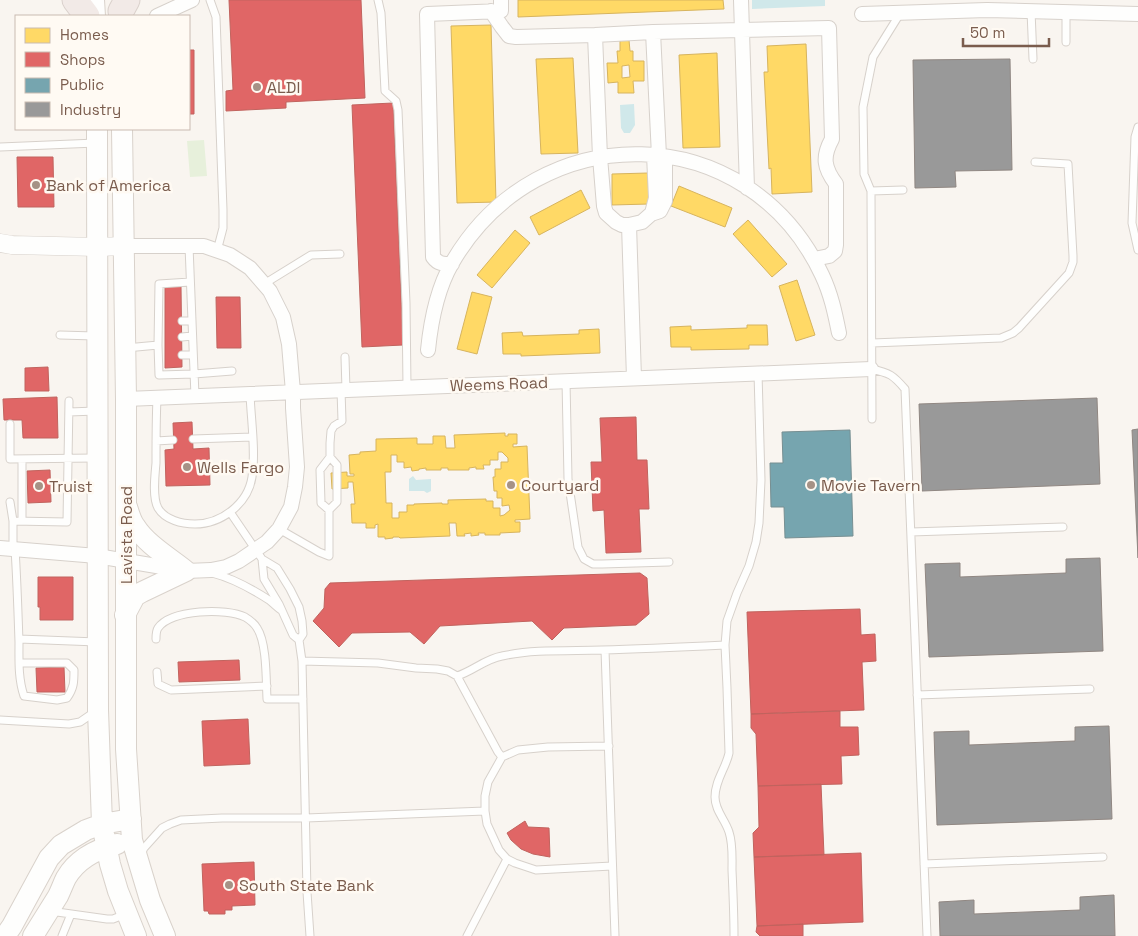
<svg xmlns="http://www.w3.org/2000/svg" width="1138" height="936" viewBox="0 0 1138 936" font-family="'Space Grotesk',sans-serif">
<rect width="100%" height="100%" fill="#f9f5f0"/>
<!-- green -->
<path fill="#e7f0db" d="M204,140L207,176L190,177L187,141Z"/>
<!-- water -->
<path fill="#d0e8ea" d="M752,0H825V6L752,9Z
M634,104L635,125L630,133H624L621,128L620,105Z
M413,476L416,480L431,479V491L427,493L424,491H409V479Z"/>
<!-- homes -->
<path fill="#ffd966" stroke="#d7b45e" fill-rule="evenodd" d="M518,0H723L724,9L518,17Z
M491,25L496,202L457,203L451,26Z
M620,40H629L630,51H633V61H644V81H633L634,93H618V82L608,83L607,63H618L617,51H620ZM629,65L630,77L622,78V66Z
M806,44L812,192L772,194L771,168L769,169L764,72H768L767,46Z
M717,53L720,147L683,148L679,55Z
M573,58L578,153L541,154L536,59Z
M648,173L649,204L612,205V174Z
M679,186L732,208L725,227L671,206Z
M581,190L590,208L539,235L530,217Z
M748,220L787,264L772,277L733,234Z
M515,230L530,243L492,288L477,275Z
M797,280L815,335L796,341L779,286Z
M472,292L492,297L477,354L457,349Z
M747,325H767L768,345H749V349L691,350V347H671L670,327L691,326V330L747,328Z
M599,329L600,353L521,356V354H503L502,333L522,332L523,336L579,334V330Z
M505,433V436H508V434H517V444H513V447L527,446L530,519L515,520V522H520V532L500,533V535H485V533H478L479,535L471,536V533L464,534L465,536H457L456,523H449L450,536L400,538L399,537H393V538L385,539V537H378V524L375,525V528H366V523H352L351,504H355L353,482H348V488L332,489L331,473L347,472V476H354V474H350L349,455L360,454V452L376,451V439L417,438V444H433V436H445L446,448H455L454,435ZM498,452H502L508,458V462H501V469H495V477H493L494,491H497V498H502V506L509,505L510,510L504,515L500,516V508H493V501H486V499L448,500V504H442V503L414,504V505H407V512H399V518H392V503H386L385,472H391V455H397V462H404V468L411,467L412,471L419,470V469L426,468V470H441V468H448V470H469V468L476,467V469H484L483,465H490V460H498Z"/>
<!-- shops -->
<path fill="#e06666" stroke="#c1635e" d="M229,0H361L365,98L286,102V108L226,111V91L233,90Z
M189,50H194V114H189Z
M393,103L403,345L362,347L352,105Z
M17,157H53L54,207H18Z
M165,286H181L182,367L165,368Z
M216,297H240L241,348H217Z
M48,367L49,391H25V368Z
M57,397L58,438H23L22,420H4L3,399Z
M636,417L637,460H647L649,509H639L641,552L606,553L604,510L593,511L591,462H602L600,418Z
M192,422L193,449L209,448L210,485L166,486L165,450L174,449L173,423Z
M50,470L51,502L28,503L27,471Z
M640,573L647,578L649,614L636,625L564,628L552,640L532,621L440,626L424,644L410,632L352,633L339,647L313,621L324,608L325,589L330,583Z
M38,577H73V620H40V607H38Z
M860,609L861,635L875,634L876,661L862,662L864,710L751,714L747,612Z
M239,660L240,680L179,682L178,662Z
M64,667L65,692H37L36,668Z
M840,711V727H858L859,755L841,756L842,784L758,786L756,734L751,728V714Z
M248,719L250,764L204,766L202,721Z
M821,784L824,855L754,857L753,833L759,827L758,786Z
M525,821L528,827L549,828L550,857L533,854L521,849L511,840L507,833Z
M861,853L863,922L757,926L754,857Z
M254,862L255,905L232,906V910H225V914H209L208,911H204L202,864Z
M803,924V936H760L756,932L757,926Z"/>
<!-- public -->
<path fill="#76a5af" stroke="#778f92" d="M850,430L853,536L785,538L784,507H771L770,463H783L782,432Z"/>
<!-- industry -->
<path fill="#999" stroke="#908782" d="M1010,59L1012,170L955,171L956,187L915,188L913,60Z
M1097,398L1100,484L922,491L919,404Z
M1138,429V558L1132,430Z
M1100,558L1103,651L929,657L925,564L960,563V577L1066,573V559Z
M1109,726L1112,819L937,825L934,732L969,731V745L1075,741V727Z
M1114,895L1115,936H940L939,902L974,900V914L1080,910V897Z"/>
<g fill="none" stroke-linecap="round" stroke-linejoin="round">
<defs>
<path id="service" d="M210,0L216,17L223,210V228L217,251
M378,0L381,13L385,91L396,101L398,110L406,303L407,387
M1031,11L1033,59
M1066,12V42
M1138,127L1135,137L1132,223L1138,250
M0,147L96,143
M871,191L903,190
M189,246L195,396
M264,284L311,255L340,254
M182,321H192
M60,335L95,336
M182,337L192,336
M872,343L1001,338L1013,333L1019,328L1069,273L1073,262V256L1068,164L1035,162
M158,345L159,284L190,282
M126,348L158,345L159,375L194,374L232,371
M182,355H193
M345,357L346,390
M871,369C890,373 893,375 905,389L927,936
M566,381L568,479L578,547L584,559L593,564H602L669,562
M157,398C156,420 156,441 156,463C155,475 152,497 158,508C165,520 182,524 195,524C221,524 248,504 252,477C256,451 251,420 250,394
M69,412L96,411
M872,419L871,191L864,174L863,107L873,57L901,12
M10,424V459L95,458
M193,439L252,437
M156,441L173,440
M22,459V521
M10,502L13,521V548
M329,510L337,502V465L330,457V443L331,431L334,426L342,421L341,390
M230,512L262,559L264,579L279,604L293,635L299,640
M13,521L67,522L69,401
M279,529L319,552L329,556V510L321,503L320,470L330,457
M911,532L1063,527
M15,549C17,580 18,611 19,642C19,660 18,678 24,696L57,700L67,698C74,688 74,682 74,670L67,663H19
M262,559L277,568L290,589L299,607L302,621L303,634L299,640L302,661L307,892L310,936
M212,573C232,578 252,589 269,600C273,603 277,607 281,610
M19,639L97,642
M156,639C156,635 156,631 158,628C171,609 227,608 245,617C250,620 254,623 257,628C267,643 266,680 267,699H303
M605,650L615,936
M302,661L378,663L416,668L437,669L448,671L457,676L498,752L502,757
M157,672L158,684L171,690L267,686
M457,676C473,671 485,659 502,656C534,649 569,651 602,650C643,649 684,647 725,645
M917,695L1090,689
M0,720L69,724L80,722L96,711
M609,746L548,747L518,750L502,757L488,782L485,796V811L487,824L499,850L507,859L515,863L536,870L612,866
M141,854L144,848L162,828L170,824L181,820L222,818H306L485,811
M924,864L1103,857
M52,909L57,912L107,919H113L126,914
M62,936L71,914
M467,936L507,859
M734,936C734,914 733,892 732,870C732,858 733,844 729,832C725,819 715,811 715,797C715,780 726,768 729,753L727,688L725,645L727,621L737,593L749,566L756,542L759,523L761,480L758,373"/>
<path id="minor" d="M741,0L747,188
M491,11L502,27L509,36L516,37L595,35L653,32L829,28L832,139C822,157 824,168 836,184V245L835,251L829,256L814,259
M862,14L987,10L1138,14
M157,16L192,0
M653,32L659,156
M595,35L600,157L604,206L606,213L616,222L622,225H629L642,222L651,214L660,211L665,201V157
M652,213L656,198L654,155
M629,225L634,378
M452,264C443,264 438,264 433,257L427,14L501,11V0
M428,350C431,320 437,289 452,263C538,114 748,118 822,275C831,294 835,313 839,333
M126,399L871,369
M0,548L97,556L186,571L211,570L226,567L239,561L267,542L279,529L291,507L295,487L297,467L293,408V392L289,344L283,317L270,291L250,268L230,255L204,246H124"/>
<path id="tertiary" d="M0,243L12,245L98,247L124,246"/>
<path id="secondary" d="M94,0L95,16
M97,129L98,710L102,824L110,864L118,891L136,936
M122,129L126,399V749L132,840L150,900L165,936
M125,615L135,596L142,592L186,571C170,558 146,544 135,526C131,521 129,513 127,507
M5,936L12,926L49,858L61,845L86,830L102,824L131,819
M33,936C41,923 50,909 58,896C61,890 63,884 66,878C77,859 97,849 117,844"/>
<path id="motorway" d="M75,0L87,16
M121,11L127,0"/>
</defs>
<!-- service casing -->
<use href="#service" stroke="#d7d1cb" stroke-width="9"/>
<!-- minor casing -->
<use href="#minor" stroke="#d7d1cb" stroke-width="16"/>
<!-- tertiary casing -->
<use href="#tertiary" stroke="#d7d1cb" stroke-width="19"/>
<!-- secondary casing -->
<use href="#secondary" stroke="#d9d2cb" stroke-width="22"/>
<!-- motorway casing -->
<use href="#motorway" stroke="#dad1cc" stroke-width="27"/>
<!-- service -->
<use href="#service" stroke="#fefefd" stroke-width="7"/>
<!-- minor -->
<use href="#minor" stroke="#fefefd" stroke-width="14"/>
<!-- tertiary -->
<use href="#tertiary" stroke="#fefefd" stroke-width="18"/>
<!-- secondary -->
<use href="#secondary" stroke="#fefefd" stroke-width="20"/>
<!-- motorway -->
<use href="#motorway" stroke="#f2eae7" stroke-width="25"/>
</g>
<!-- markers -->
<g fill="#a69286" stroke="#fffaf3" stroke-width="2">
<circle cx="257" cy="87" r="5"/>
<circle cx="36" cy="185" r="5"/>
<circle cx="187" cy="467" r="5"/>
<circle cx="511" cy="485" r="5"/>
<circle cx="811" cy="485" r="5"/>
<circle cx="39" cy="486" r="5"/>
<circle cx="229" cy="885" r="5"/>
</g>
<g text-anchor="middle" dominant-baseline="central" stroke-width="5" stroke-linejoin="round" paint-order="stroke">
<!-- poi labels -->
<g font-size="16" fill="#7a5c4d" stroke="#fffaf3" text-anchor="start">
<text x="267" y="87">ALDI</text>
<text x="46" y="185">Bank of America</text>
<text x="197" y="467">Wells Fargo</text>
<text x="521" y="485">Courtyard</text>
<text x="821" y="485">Movie Tavern</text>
<text x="49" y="486">Truist</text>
<text x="239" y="885">South State Bank</text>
</g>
<!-- street labels -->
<g font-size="16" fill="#7a5c4d" stroke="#fffaf3">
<text transform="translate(499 384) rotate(-2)">Weems Road</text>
<text transform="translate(126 535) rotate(-90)">Lavista Road</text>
</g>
</g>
<!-- legend -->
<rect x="15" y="15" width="175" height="115" fill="#fffaf3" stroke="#cabbb1"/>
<rect x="25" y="28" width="25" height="15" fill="#ffd966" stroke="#cabbb1"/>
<text x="60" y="40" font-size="15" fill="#7a5c4d">Homes</text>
<rect x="25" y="52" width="25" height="15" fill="#e06666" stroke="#cabbb1"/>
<text x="60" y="65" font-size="15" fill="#7a5c4d">Shops</text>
<rect x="25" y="78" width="25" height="15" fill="#76a5af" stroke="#cabbb1"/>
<text x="60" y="90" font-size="15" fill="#7a5c4d">Public</text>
<rect x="25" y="102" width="25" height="15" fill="#999999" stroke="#cabbb1"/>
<text x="60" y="115" font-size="15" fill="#7a5c4d">Industry</text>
<!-- scale -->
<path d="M963 38v8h86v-8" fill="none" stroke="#7a5c4d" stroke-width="2.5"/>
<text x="970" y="38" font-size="15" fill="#7a5c4d" stroke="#fffaf3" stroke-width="4" paint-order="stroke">50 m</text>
</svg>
